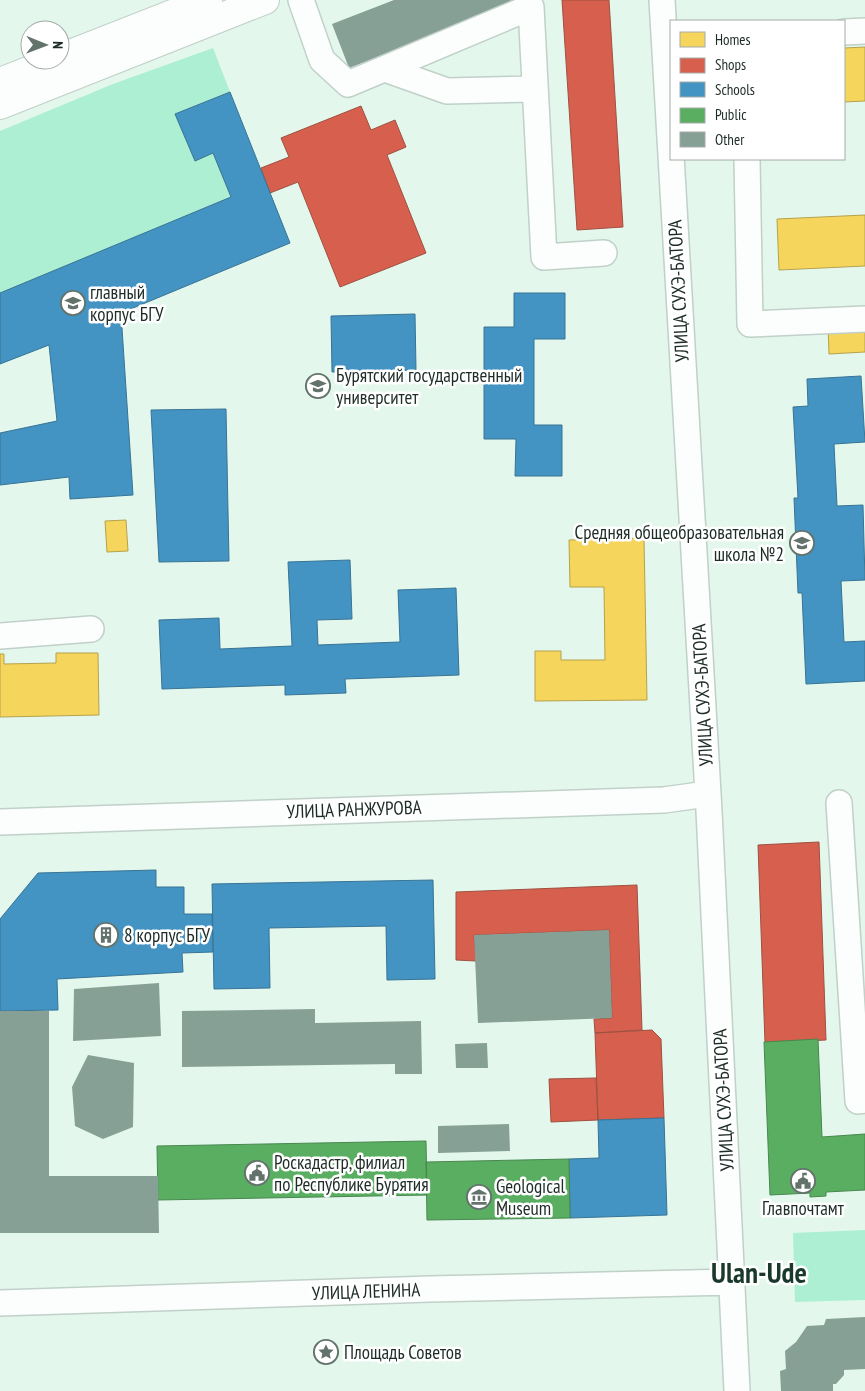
<svg xmlns="http://www.w3.org/2000/svg" width="865" height="1391" viewBox="0 0 865 1391" font-family="'PT Sans Narrow',sans-serif">
<rect width="100%" height="100%" fill="#e3f7ed"/>
<!-- green -->
<path fill="#adefd2" d="M213,48L230,92L175,114L195,161L213,153L231,197L0,293V131L113,84Z
M865,1230V1300L795,1302L793,1233Z"/>
<!-- homes -->
<path fill="#f6d55c" stroke="#b5a24c" d="M865,47V101L844,102V48Z
M865,215V266L779,270L777,219Z
M865,324V352L829,354L828,325Z
M126,520L128,551L107,552L105,521Z
M644,538L647,700L535,701V651H561V660H605L604,587H570L569,540Z
M56,653H98L99,715L0,717V654H4V664L56,663Z"/>
<!-- shops -->
<path fill="#d6604d" stroke="#9f5041" d="M562,0H609L623,227L577,230Z
M361,106L371,130L395,120L406,147L387,155L426,253L340,287L298,182L270,193L261,168L289,157L281,138Z
M819,842L826,1040L765,1043L758,845Z
M637,885L642,1030L595,1033L594,1019L612,1018L609,930L474,935L476,961L456,960V892Z
M652,1030L661,1039L664,1118L598,1120L595,1033Z
M596,1078L598,1120L551,1122L549,1079Z"/>
<!-- schools -->
<path fill="#4393c3" stroke="#387494" d="M230,92L290,243L121,313L133,495L70,499L69,477L0,485V433L57,421L49,345L0,364V293L231,197L213,153L195,161L175,114Z
M514,293H565V339H534V425H562V476H515L516,439H484V327H514Z
M415,314L416,370L332,372L331,316Z
M861,376L865,442L834,444L837,506L863,505L865,580L841,581L844,642L865,641V681L806,684L802,593H798L794,498H798L793,407L808,406L807,379Z
M226,409L229,561L159,562L151,410Z
M350,560L352,619L317,620L318,645L400,642L398,590L456,588L459,675L345,679L346,693L285,695V685L162,689L159,620L219,618L220,649L292,646L288,562Z
M156,870V887H184V914H212L213,952L182,953L183,972L57,979L58,1010L0,1011V919L38,873Z
M433,880L435,979L387,980L386,926L269,928L270,988L214,989L212,884Z
M664,1118L667,1215L570,1218L569,1159L599,1158L598,1120Z"/>
<!-- public -->
<path fill="#5aae61" stroke="#48874f" d="M818,1039L822,1137L865,1134V1190L826,1192V1196L810,1197V1193L770,1195L764,1042Z
M426,1141L427,1195L158,1200L157,1146Z
M569,1159L570,1218L427,1220L426,1162Z"/>
<!-- building -->
<path fill="#87a095" d="M394,0H527L349,68L332,24Z
M609,930L612,1018L478,1023L474,935Z
M159,983L161,1036L73,1041L74,989Z
M315,1009V1023L421,1021L422,1074H395V1064L182,1067V1011Z
M0,1011H49V1176H158L159,1233H0Z
M487,1043L488,1068H456L455,1044Z
M88,1055L134,1063L133,1127L103,1139L75,1126L72,1087Z
M509,1124L510,1151L438,1153V1126Z
M865,1317V1369L844,1370V1375L836,1384H833V1391H781L780,1371L786,1369L785,1351L796,1342L807,1326L824,1325L826,1319Z"/>
<g fill="none" stroke-linecap="round" stroke-linejoin="round">
<defs>
<path id="minor" d="M301,0L322,60L348,84L531,7L544,257L604,253
M662,0L709,811L737,1391
M844,32L865,31
M385,69L447,91L535,89
M747,159L750,324L865,319
M0,636L91,629
M839,803L858,1101L865,1100
M0,822L664,800L707,794
M0,1303L430,1289L731,1282"/>
<path id="major" d="M60,58L208,0
M0,82L56,60
M0,105L265,0"/>
</defs>
<!-- minor casing -->
<use href="#minor" stroke="#c1d0c9" stroke-width="28"/>
<!-- major casing -->
<use href="#major" stroke="#c1d0c9" stroke-width="30"/>
<!-- minor -->
<use href="#minor" stroke="#fbfefc" stroke-width="25"/>
<!-- major -->
<use href="#major" stroke="#fbfefc" stroke-width="28"/>
</g>
<!-- icons -->
<defs>
<symbol id="university-ring" viewBox="-11 -11 22 22"><circle r="9.5" fill="#fff" stroke="#63736c" stroke-width="1.5"/><path d="M0-5L7-2L0 1L-7-2ZM-4 1L0 2.5L4 1V4Q0 6-4 4Z" fill="#63736c"/></symbol>
<symbol id="school-ring" viewBox="-11 -11 22 22"><circle r="9.5" fill="#fff" stroke="#63736c" stroke-width="1.5"/><path d="M0-5L7-2L0 1L-7-2ZM-4 1L0 2.5L4 1V4Q0 6-4 4Z" fill="#63736c"/></symbol>
<symbol id="building-ring" viewBox="-11 -11 22 22"><circle r="9.5" fill="#fff" stroke="#63736c" stroke-width="1.5"/><path d="M-4-6H4V6H1V3H-1V6H-4ZM-2.5-4.3h1.7v1.8h-1.7ZM.8-4.3h1.7v1.8H.8ZM-2.5-1h1.7V.8h-1.7ZM.8-1h1.7V.8H.8Z" fill="#63736c"/></symbol>
<symbol id="civic-ring" viewBox="-11 -11 22 22"><circle r="9.5" fill="#fff" stroke="#63736c" stroke-width="1.5"/><path d="M-.6-6.5H3V-4.5H.6V-3L4-1V1h2V6H-6V1h2V-1L-.6-3ZM-1.2 2.5V6h2.4V2.5Z" fill="#63736c"/></symbol>
<symbol id="museum-ring" viewBox="-11 -11 22 22"><circle r="9.5" fill="#fff" stroke="#63736c" stroke-width="1.5"/><path d="M0-6L6-3V-2H-6V-3ZM-5-1h2V3h-2ZM-1-1h2V3h-2ZM3-1h2V3H3ZM-6 4H6V6H-6Z" fill="#63736c"/></symbol>
<symbol id="sight-ring" viewBox="-11 -11 22 22"><circle r="9.5" fill="#fff" stroke="#63736c" stroke-width="1.5"/><path d="M0-6L1.8-2.2L6-1.7L2.9 1.2L3.7 5.4L0 3.3L-3.7 5.4L-2.9 1.2L-6-1.7L-1.8-2.2Z" fill="#63736c"/></symbol>
</defs>
<g fill-rule="evenodd">
<use href="#university-ring" x="59" y="289" width="28" height="28"/>
<use href="#university-ring" x="304" y="372" width="28" height="28"/>
<use href="#school-ring" x="788" y="529" width="28" height="28"/>
<use href="#building-ring" x="92" y="921" width="28" height="28"/>
<use href="#civic-ring" x="243" y="1159" width="28" height="28"/>
<use href="#civic-ring" x="789" y="1167" width="28" height="28"/>
<use href="#museum-ring" x="465" y="1183" width="28" height="28"/>
<use href="#sight-ring" x="312" y="1338" width="28" height="28"/>
</g>
<g text-anchor="middle" dominant-baseline="central" stroke-width="5" stroke-linejoin="round" paint-order="stroke">
<!-- street labels -->
<g font-size="19" fill="#1e2c26" stroke="#fff">
<text transform="translate(678 291) rotate(-93)">УЛИЦА СУХЭ-БАТОРА</text>
<text transform="translate(702 695) rotate(-93)">УЛИЦА СУХЭ-БАТОРА</text>
<text transform="translate(354 809) rotate(-2)">УЛИЦА РАНЖУРОВА</text>
<text transform="translate(723 1100) rotate(-93)">УЛИЦА СУХЭ-БАТОРА</text>
<text transform="translate(366 1291) rotate(-2)">УЛИЦА ЛЕНИНА</text>
</g>
<!-- poi labels -->
<g font-size="19" fill="#1e2c26" stroke="#fff" text-anchor="start">
<text x="90" y="292">главный<tspan x="90" dy="22">корпус БГУ</tspan></text>
<text x="336" y="375">Бурятский государственный<tspan x="336" dy="22">университет</tspan></text>
<text x="784" y="532" text-anchor="end">Средняя общеобразовательная<tspan x="784" dy="22">школа №2</tspan></text>
<text x="124" y="935">8 корпус БГУ</text>
<text x="274" y="1162">Роскадастр, филиал<tspan x="274" dy="22">по Республике Бурятия</tspan></text>
<text x="496" y="1186">Geological<tspan x="496" dy="22">Museum</tspan></text>
<text x="803" y="1208" text-anchor="middle">Главпочтамт</text>
<text x="344" y="1352">Площадь Советов</text>
</g>
<!-- town labels -->
<g font-size="29" font-weight="bold" fill="#1a392c" stroke="#fff">
<text x="759" y="1272">Ulan-Ude</text>
</g>
</g>
<!-- legend -->
<rect x="670" y="20" width="175" height="140" fill="#ffffff" stroke="#a5aba8"/>
<rect x="680" y="32" width="25" height="15" fill="#f6d55c" stroke="#a5aba8"/>
<text x="715" y="45" font-size="15" fill="#1e2c26">Homes</text>
<rect x="680" y="58" width="25" height="15" fill="#d6604d" stroke="#a5aba8"/>
<text x="715" y="70" font-size="15" fill="#1e2c26">Shops</text>
<rect x="680" y="82" width="25" height="15" fill="#4393c3" stroke="#a5aba8"/>
<text x="715" y="95" font-size="15" fill="#1e2c26">Schools</text>
<rect x="680" y="108" width="25" height="15" fill="#5aae61" stroke="#a5aba8"/>
<text x="715" y="120" font-size="15" fill="#1e2c26">Public</text>
<rect x="680" y="132" width="25" height="15" fill="#87a095" stroke="#a5aba8"/>
<text x="715" y="145" font-size="15" fill="#1e2c26">Other</text>
<!-- north arrow -->
<g transform="translate(45 45) rotate(91)"><circle r="24" fill="#ffffff" stroke="#a5aba8"/>
<path d="M0-4L9 19L0 12L-9 19Z" fill="#63736c"/>
<text y="-8" font-size="14" font-weight="bold" text-anchor="middle" fill="#1e2c26">N</text>
</g>
</svg>
